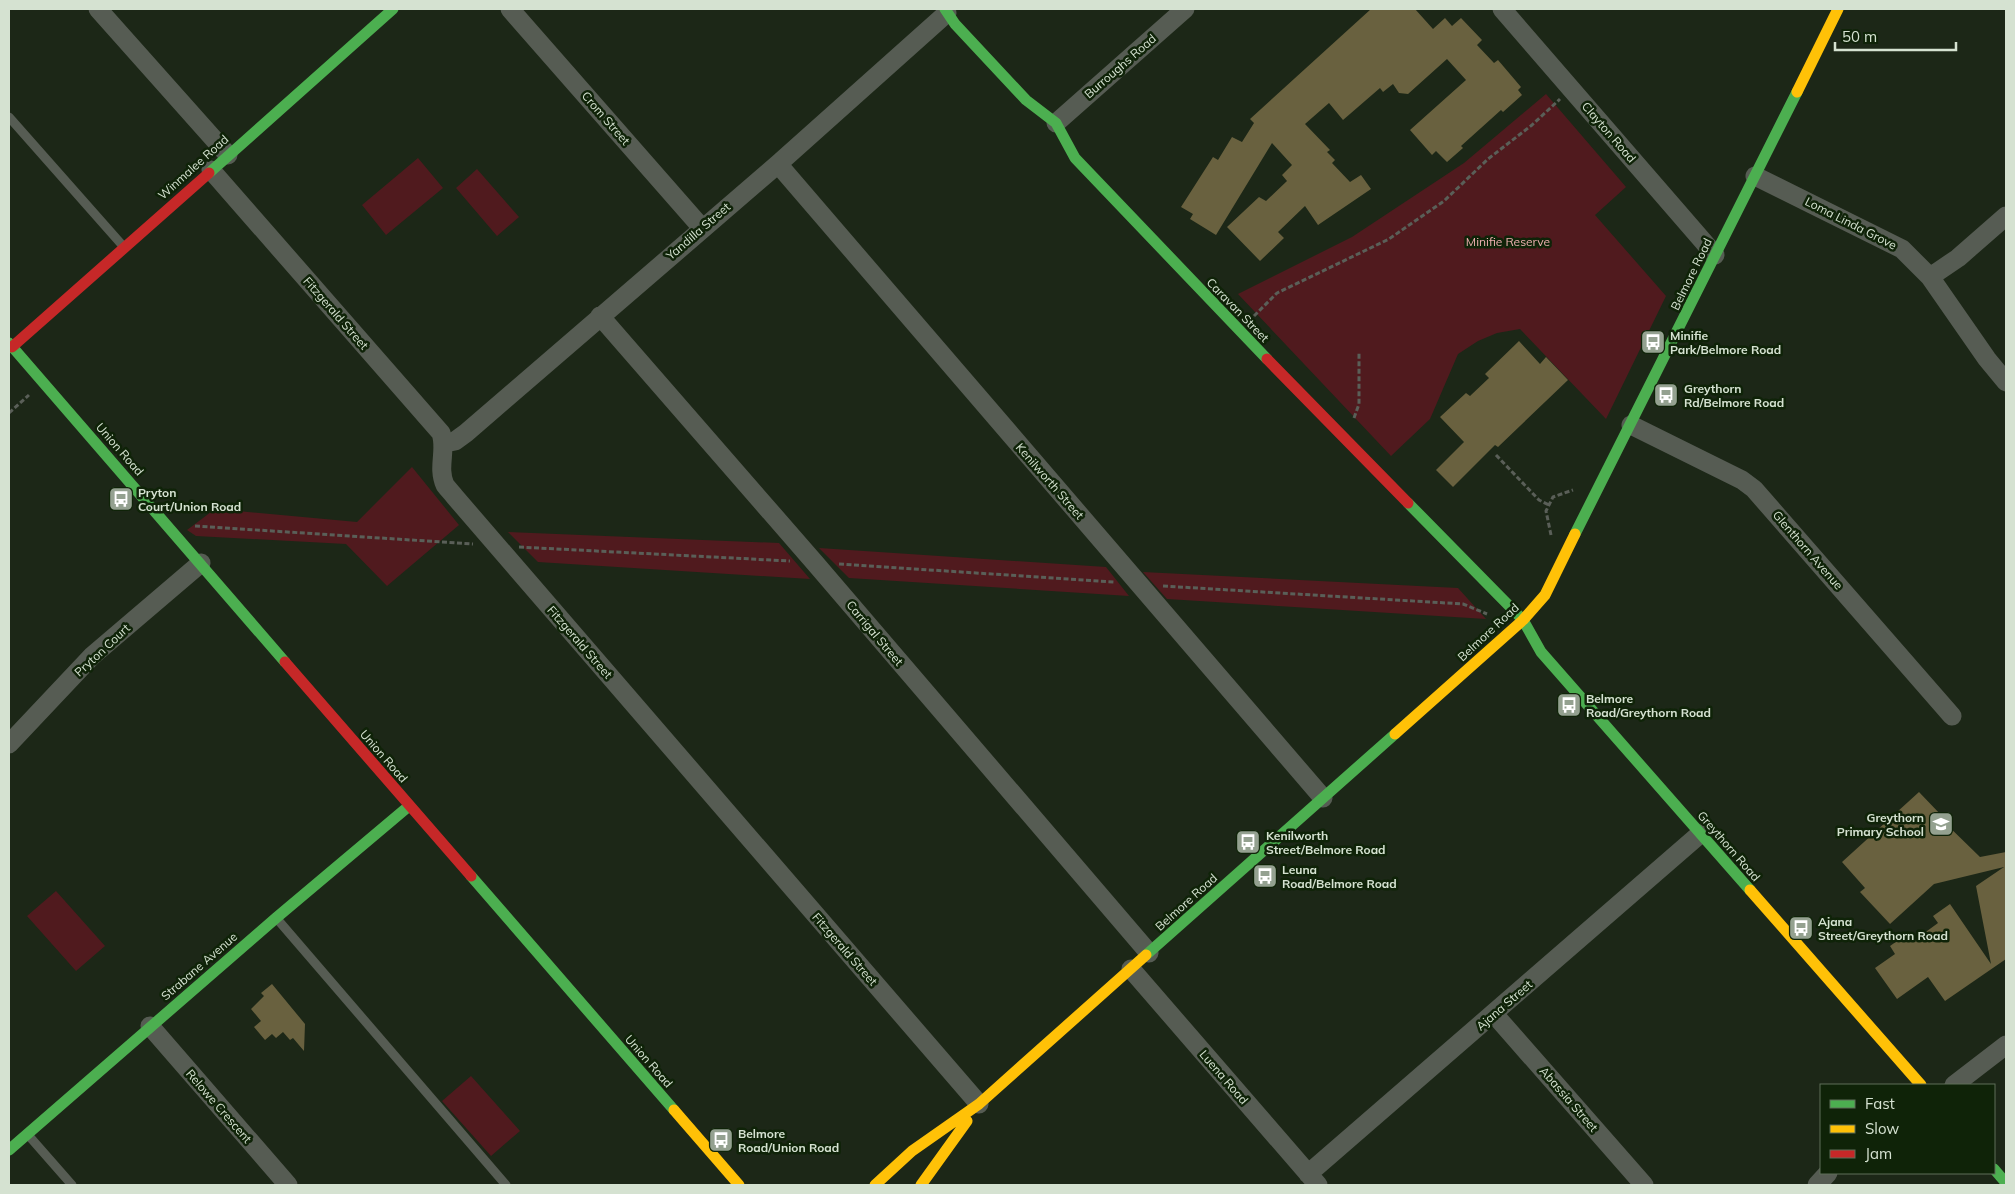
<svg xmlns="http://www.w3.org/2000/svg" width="2015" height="1194" viewBox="0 0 2015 1194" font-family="Mulish,sans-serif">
<rect width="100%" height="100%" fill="#1c2717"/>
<!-- green -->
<path fill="#501a1e" d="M1546,94L1626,187L1595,215L1666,296L1606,419L1520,329L1497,333L1478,341L1458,354L1430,419L1391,456L1238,294L1352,237L1464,163Z
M418,158L443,188L386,235L362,205Z
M477,169L519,217L497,236L456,188Z
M412,467L459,525L387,586L346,544L196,536L187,530L215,509L357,522Z
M508,532L779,543L810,579L538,562Z
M819,548L1106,567L1129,596L849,578Z
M1143,572L1458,588L1486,619L1167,599Z
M56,891L105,946L76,971L27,916Z
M471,1076L520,1131L491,1156L442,1101Z"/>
<!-- building -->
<path fill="#69613f" d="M1371,9H1415L1433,29L1445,18L1452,26L1461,18L1482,40L1477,45L1494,63L1498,60L1521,87L1518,90L1522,95L1503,112L1501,110L1461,146L1463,148L1447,162L1436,151L1432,155L1410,130L1466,80L1447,59L1408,94L1399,93L1393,84L1383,92L1380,88L1343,120L1329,103L1305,124L1330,150L1327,152L1335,160L1332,163L1350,182L1361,175L1371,189L1318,225L1305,206L1278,232L1284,238L1260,261L1227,227L1259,197L1266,201L1287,181L1282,175L1292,165L1272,143L1216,235L1190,219L1193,214L1181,207L1213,157L1218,160L1232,137L1242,142L1254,123L1250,119Z
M1519,341L1540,364L1546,357L1568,380L1498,447L1495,445L1453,487L1436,470L1464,442L1440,417L1466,393L1470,396L1489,378L1485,374Z
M1919,792L1942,816L1940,818L1980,857L2006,852V959L1945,1001L1928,977L1897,999L1875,968L1895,954L1890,946L1907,934L1912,942L1938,923L1933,916L1950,904L1991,964L1976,886L2004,867L1934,884L1890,924L1860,892L1865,888L1842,862Z
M272,984L305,1024L304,1051L293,1038L290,1040L283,1032L276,1038L272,1034L265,1040L254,1027L261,1021L251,1009L264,996L261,993Z"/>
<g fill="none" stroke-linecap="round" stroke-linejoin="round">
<!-- path -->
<path stroke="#5a5f58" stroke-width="3" stroke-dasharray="5 2.5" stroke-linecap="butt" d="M1254,316L1277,293L1389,239L1444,201L1488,159L1532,125L1560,99
M9,413L29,395
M1354,418L1359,404V352
M1496,455L1539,500L1549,505
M195,526L473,544
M1551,535L1546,511L1553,497L1573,490
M519,547L790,561
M839,564L1114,582
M1163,586L1463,604L1487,614"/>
<!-- lane -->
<path stroke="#565c53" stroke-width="9" d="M9,117L123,246
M278,920L506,1185
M29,1136L72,1185"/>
<!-- street -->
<path stroke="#565c53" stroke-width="19" d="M98,9L228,155
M510,9L702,228
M1502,9L1715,255
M1056,123L1185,9
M778,164L1323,798
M211,170L441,433C447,450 437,467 445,485C448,489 452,493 455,497L979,1104
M1755,176L1902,249L1930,277L1987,359L2006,382
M1930,277L1958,258L2006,216
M600,316L815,563L1149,953
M1631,425L1742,480L1754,489L1952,716
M445,443L455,441L466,433L778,164L947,13
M9,744L92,656L201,563
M1131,969L1318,1185
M1494,1014L1644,1185
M150,1026L288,1185
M1954,1085L2006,1045
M1308,1174L1700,834
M1817,1185L1828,1173"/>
<!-- fast -->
<path stroke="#4caf50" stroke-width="11" d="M945,9L955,24L1026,100L1056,123L1075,158L1267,359
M209,173L393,9
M9,343L285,662
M1408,503L1523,620L1541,652L1750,890
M1575,534L1797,92
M471,876L674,1110
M1146,955L1395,734
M9,1150L276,918L409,806
M1994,1169L2006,1183"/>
<!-- slow -->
<path stroke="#ffc107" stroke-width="11" d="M1797,92L1838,9
M1395,734L1523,620L1545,595L1575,534
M1750,890L1921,1085
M674,1110L739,1185
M875,1185L912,1151L979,1104L1146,955
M921,1185L967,1121"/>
<!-- jam -->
<path stroke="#c62828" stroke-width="11" d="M12,347L209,173
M1267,359L1408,503
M285,662L471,876"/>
</g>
<!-- icons -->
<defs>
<symbol id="bus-square" viewBox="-11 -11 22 22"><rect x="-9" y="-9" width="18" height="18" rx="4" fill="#94a190" stroke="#0f2308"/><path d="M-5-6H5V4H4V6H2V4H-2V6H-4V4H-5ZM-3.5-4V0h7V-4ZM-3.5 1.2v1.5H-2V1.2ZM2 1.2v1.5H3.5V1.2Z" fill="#fff"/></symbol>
<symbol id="school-square" viewBox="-11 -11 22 22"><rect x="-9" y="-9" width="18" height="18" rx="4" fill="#94a190" stroke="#0f2308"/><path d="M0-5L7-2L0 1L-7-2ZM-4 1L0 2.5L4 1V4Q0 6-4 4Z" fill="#fff"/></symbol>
</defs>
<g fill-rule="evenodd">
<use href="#bus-square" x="1639" y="328" width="28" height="28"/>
<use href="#bus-square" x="1652" y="381" width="28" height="28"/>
<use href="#bus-square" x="107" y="485" width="28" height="28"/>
<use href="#bus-square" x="1555" y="691" width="28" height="28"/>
<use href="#school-square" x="1927" y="810" width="28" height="28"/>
<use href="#bus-square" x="1234" y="828" width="28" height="28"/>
<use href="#bus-square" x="1251" y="862" width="28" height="28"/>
<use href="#bus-square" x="1787" y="914" width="28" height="28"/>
<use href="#bus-square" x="707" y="1126" width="28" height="28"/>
</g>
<g text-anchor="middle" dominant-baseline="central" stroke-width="5" stroke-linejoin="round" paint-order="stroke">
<!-- street labels -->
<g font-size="12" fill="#d5e2d1" stroke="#0f2308">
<text transform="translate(1120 66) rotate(-41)">Burroughs Road</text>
<text transform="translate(606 118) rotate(49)">Crom Street</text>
<text transform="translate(1609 132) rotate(49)">Clayton Road</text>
<text transform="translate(193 167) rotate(-42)">Winmalee Road</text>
<text transform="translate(1851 223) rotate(27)">Loma Linda Grove</text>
<text transform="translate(698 231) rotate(-41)">Yandilla Street</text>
<text transform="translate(1691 274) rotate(-64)">Belmore Road</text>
<text transform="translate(1238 310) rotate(46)">Caravan Street</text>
<text transform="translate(336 313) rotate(49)">Fitzgerald Street</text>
<text transform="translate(120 449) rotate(49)">Union Road</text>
<text transform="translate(1050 481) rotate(49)">Kenilworth Street</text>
<text transform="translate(1808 550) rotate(49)">Glenthorn Avenue</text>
<text transform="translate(1488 632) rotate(-43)">Belmore Road</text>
<text transform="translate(875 633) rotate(50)">Carrigal Street</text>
<text transform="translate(580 642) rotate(49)">Fitzgerald Street</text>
<text transform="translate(102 650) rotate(-43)">Pryton Court</text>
<text transform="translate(384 756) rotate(49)">Union Road</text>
<text transform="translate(1729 846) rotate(49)">Greythorn Road</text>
<text transform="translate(1186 902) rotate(-42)">Belmore Road</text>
<text transform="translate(845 949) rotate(49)">Fitzgerald Street</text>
<text transform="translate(199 966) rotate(-41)">Strabane Avenue</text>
<text transform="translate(1504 1005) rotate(-41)">Ajana Street</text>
<text transform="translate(649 1061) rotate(49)">Union Road</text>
<text transform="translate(1224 1077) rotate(49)">Luena Road</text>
<text transform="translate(1569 1099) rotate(49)">Abassia Street</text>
<text transform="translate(219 1106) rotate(49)">Relowe Crescent</text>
</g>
<!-- park labels -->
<g font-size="12" fill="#edaeaf" stroke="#0f2308">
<text x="1508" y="241">Minifie Reserve</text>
</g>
<!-- poi labels -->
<g font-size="12" font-weight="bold" fill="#d5e2d1" stroke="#0f2308" text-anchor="start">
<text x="1670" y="335">Minifie<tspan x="1670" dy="14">Park/Belmore Road</tspan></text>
<text x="1684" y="388">Greythorn<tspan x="1684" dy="14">Rd/Belmore Road</tspan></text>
<text x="138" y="492">Pryton<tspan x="138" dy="14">Court/Union Road</tspan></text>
<text x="1586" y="698">Belmore<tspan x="1586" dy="14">Road/Greythorn Road</tspan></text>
<text x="1924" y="817" text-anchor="end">Greythorn<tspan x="1924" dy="14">Primary School</tspan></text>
<text x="1266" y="835">Kenilworth<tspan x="1266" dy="14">Street/Belmore Road</tspan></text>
<text x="1282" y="869">Leuna<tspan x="1282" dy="14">Road/Belmore Road</tspan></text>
<text x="1818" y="921">Ajana<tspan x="1818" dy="14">Street/Greythorn Road</tspan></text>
<text x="738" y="1133">Belmore<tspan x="738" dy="14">Road/Union Road</tspan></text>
</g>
</g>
<!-- border -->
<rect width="2015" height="1194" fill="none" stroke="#d5e2d1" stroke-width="20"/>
<!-- legend -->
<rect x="1820" y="1084" width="175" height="90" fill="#0f2308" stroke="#5e6f58"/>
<rect x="1830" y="1100" width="25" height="8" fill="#4caf50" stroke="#5e6f58"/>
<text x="1865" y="1109" font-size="15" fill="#d5e2d1">Fast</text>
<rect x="1830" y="1125" width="25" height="8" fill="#ffc107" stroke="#5e6f58"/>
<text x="1865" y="1134" font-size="15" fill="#d5e2d1">Slow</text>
<rect x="1830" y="1150" width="25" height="8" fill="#c62828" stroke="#5e6f58"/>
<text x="1865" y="1159" font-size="15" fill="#d5e2d1">Jam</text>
<!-- scale -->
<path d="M1835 42v8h121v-8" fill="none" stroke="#d5e2d1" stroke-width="2.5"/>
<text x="1842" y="42" font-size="15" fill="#d5e2d1" stroke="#0f2308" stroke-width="4" paint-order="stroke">50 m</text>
</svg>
